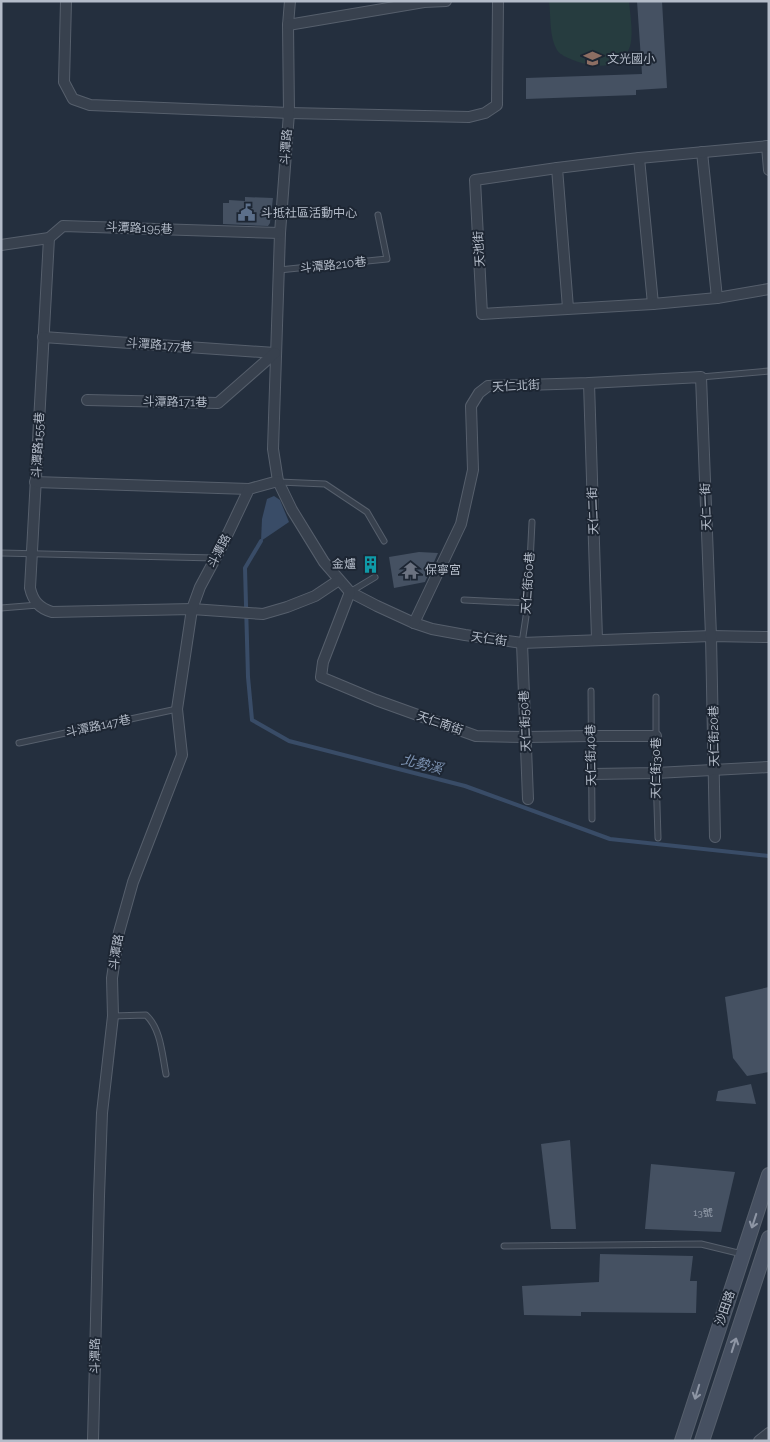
<svg xmlns="http://www.w3.org/2000/svg" width="770" height="1442" viewBox="0 0 770 1442" font-family="Raleway,'Noto Sans TC',sans-serif">
  <rect width="100%" height="100%" fill="#242f3e"/>
  <path fill="#263c3f" d="M549 1H629C630 14 635 40 628 51 617 71 591 67 573 60 568 58 560 55 557 50 549 37 551 16 549 1Z"/>
  <path fill="#394c67" d="M274 496 280 500 289 522 261 541 262 519 267 499Z"/>
  <g fill="none" stroke-linecap="round" stroke-linejoin="round">
    <path stroke="#394c67" stroke-width="4" d="M261 541 245 568 248 677 252 720 289 741 465 786 610 839 769 856"/>
  </g>
  <g fill="#455162">
    <path d="M637 1H662L667 88 636 90V95L526 99V78L642 74Z"/>
    <path d="M245 197 273 198 270 223 268 226 223 224V203H229V200L245 201Z"/>
    <path d="M419 552 438 553 425 582 394 588 389 557Z"/>
    <path d="M769 987V1072L747 1076 733 1058 725 997Z"/>
    <path d="M751 1084 756 1104 716 1101 718 1091Z"/>
    <path d="M570 1140 576 1229H551L541 1144Z"/>
    <path d="M651 1164 735 1172 721 1232 645 1229Z"/>
    <path d="M600 1254 693 1256 690 1281H697L696 1313 581 1312V1316L524 1315 522 1286 599 1282Z"/>
  </g>
  <g fill="none" stroke-linecap="round" stroke-linejoin="round">
    <defs>
      <g id="lane">
        <path d="M279 270 387 259 378 215"/>
        <path d="M701 377 769 371"/>
        <path d="M279 482 325 484 367 512 384 541"/>
        <path d="M1 553 215 558"/>
        <path d="M350 592 375 577"/>
        <path d="M464 600 528 603"/>
        <path d="M1 608 38 605"/>
        <path d="M522 643 528 603 532 522"/>
        <path d="M591 691 592 819"/>
        <path d="M656 697V773L658 838"/>
        <path d="M19 743 177 709"/>
        <path d="M113 1016 146 1015C161 1029 162 1054 166 1074"/>
        <path d="M504 1246 701 1244 742 1254"/>
      </g>
      <g id="street">
        <path d="M66 1 64 82 73 99 90 105 289 113 469 117 485 113 497 105 498 1"/>
        <path d="M290 1 288 25 289 113 280 233 273 449 278 481 292 510 324 562 350 592 377 606 414 623 432 629 465 635 522 643 711 636 769 637"/>
        <path d="M288 25 424 2 446 1"/>
        <path d="M767 146 769 170"/>
        <path d="M702 152 717 298"/>
        <path d="M639 158 653 304"/>
        <path d="M557 168 475 180 482 314 653 304 717 298 769 289"/>
        <path d="M49 238 30 588C33 601 39 608 52 612L192 609 263 614 287 607 315 596 339 580"/>
        <path d="M1 245 49 238 63 226 280 233"/>
        <path d="M568 308 557 168 639 158 769 146"/>
        <path d="M43 337 275 353"/>
        <path d="M589 383 597 639"/>
        <path d="M87 400 218 403 275 353"/>
        <path d="M35 482 249 489"/>
        <path d="M350 592 323 662 321 677 376 700 476 736 526 737 591 736H656"/>
        <path d="M414 623 461 524 473 470 471 406 479 393 488 386 589 383 701 377 711 636 715 837"/>
        <path d="M522 643 528 799"/>
        <path d="M592 774 656 773 769 767"/>
        <path d="M93 1441 99 1196 102 1113 113 1016 112 978 119 932 133 882 182 755 177 709 192 609 200 587 222 546 249 489 278 481"/>
        <path d="M759 1441 769 1433"/>
      </g>
      <g id="secondary">
        <path d="M682 1441 769 1175"/>
        <path d="M702 1441 769 1238"/>
      </g>
    </defs>
    <use href="#lane" stroke="#565f6c" stroke-width="7"/>
    <use href="#street" stroke="#565f6c" stroke-width="12"/>
    <use href="#secondary" stroke="#565f6c" stroke-width="16"/>
    <use href="#lane" stroke="#38414e" stroke-width="5"/>
    <use href="#street" stroke="#38414e" stroke-width="10"/>
    <use href="#secondary" stroke="#465061" stroke-width="14"/>
  </g>
  <defs><path id="oneway-shaft" d="M-6 0H5M1.5-3L5.5 0L1.5 3" fill="none" stroke-width="1.6" stroke-linecap="round" stroke-linejoin="round" transform="scale(1.25)"/></defs>
  <g stroke="#8e96a5">
    <use href="#oneway-shaft" transform="translate(754 1221) rotate(108)"/>
    <use href="#oneway-shaft" transform="translate(734 1345) rotate(-72)"/>
    <use href="#oneway-shaft" transform="translate(697 1392) rotate(107)"/>
  </g>
  <defs>
    <symbol id="school-bare" viewBox="-9 -9 18 18"><path d="M0-5L7-2L0 1L-7-2ZM-4 1L0 2.5L4 1V4Q0 6-4 4Z" fill="#8d6e63" stroke="#1d2633" stroke-width="2.5" paint-order="stroke"/></symbol>
    <symbol id="civic-bare" viewBox="-9 -9 18 18"><path d="M-.6-6.5H3V-4.5H.6V-3L4-1V1h2V6H-6V1h2V-1L-.6-3ZM-1.2 2.5V6h2.4V2.5Z" fill="#5c6f8a" stroke="#1d2633" stroke-width="2.5" paint-order="stroke"/></symbol>
    <symbol id="building-bare" viewBox="-9 -9 18 18"><path d="M-4-6H4V6H1V3H-1V6H-4ZM-2.5-4.3h1.7v1.8h-1.7ZM.8-4.3h1.7v1.8H.8ZM-2.5-1h1.7V.8h-1.7ZM.8-1h1.7V.8H.8Z" fill="#0f9aa8" stroke="#1d2633" stroke-width="2.5" paint-order="stroke"/></symbol>
    <symbol id="temple-bare" viewBox="-9 -9 18 18"><path d="M0-6L5-2H3V0L6.5 2.5H4V6H1.5V3h-3V6H-4V2.5H-6.5L-3 0V-2H-5Z" fill="#6b7280" stroke="#1d2633" stroke-width="2.5" paint-order="stroke"/></symbol>
  </defs>
  <g fill-rule="evenodd">
    <use href="#school-bare" x="580" y="46" width="25" height="25"/>
    <use href="#civic-bare" x="234" y="200" width="25" height="25"/>
    <use href="#building-bare" x="358" y="552" width="25" height="25"/>
    <use href="#temple-bare" x="398" y="558" width="25" height="25"/>
  </g>
  <g text-anchor="middle" dominant-baseline="central" stroke-width="4" stroke-linejoin="round" paint-order="stroke">
    <g font-size="10" fill="#98a1af">
      <text x="703" y="1212">13號</text>
    </g>
    <g font-size="12" fill="#b4bcc9" stroke="#1d2633" text-anchor="start">
      <text x="607" y="59">文光國小</text>
      <text x="261" y="213">斗抵社區活動中心</text>
      <text x="356" y="564" text-anchor="end">金爐</text>
      <text x="425" y="570">保寧宮</text>
    </g>
    <g font-size="12" fill="#b4bcc9" stroke="#1d2633">
      <text transform="translate(286 147) rotate(-86)">斗潭路</text>
      <text transform="translate(139 228) rotate(2)">斗潭路195巷</text>
      <text transform="translate(479 249) rotate(-93)">天池街</text>
      <text transform="translate(333 265) rotate(-6)">斗潭路210巷</text>
      <text transform="translate(159 345) rotate(4)">斗潭路177巷</text>
      <text transform="translate(516 386) rotate(-3)">天仁北街</text>
      <text transform="translate(175 402) rotate(1)">斗潭路171巷</text>
      <text transform="translate(38 445) rotate(-87)">斗潭路155巷</text>
      <text transform="translate(706 507) rotate(-92)">天仁一街</text>
      <text transform="translate(593 511) rotate(-92)">天仁二街</text>
      <text transform="translate(219 551) rotate(-63)">斗潭路</text>
      <text transform="translate(528 583) rotate(-86)">天仁街60巷</text>
      <text transform="translate(489 639) rotate(8)">天仁街</text>
      <text transform="translate(525 721) rotate(-92)">天仁街50巷</text>
      <text transform="translate(440 723) rotate(19)">天仁南街</text>
      <text transform="translate(98 726) rotate(-12)">斗潭路147巷</text>
      <text transform="translate(714 736) rotate(-91)">天仁街20巷</text>
      <text transform="translate(591 755) rotate(-91)">天仁街40巷</text>
      <text transform="translate(656 768) rotate(-90)">天仁街30巷</text>
      <text transform="translate(116 952) rotate(-81)">斗潭路</text>
      <text transform="translate(725 1308) rotate(-71)">沙田路</text>
      <text transform="translate(95 1356) rotate(-89)">斗潭路</text>
    </g>
    <g font-size="14" font-style="italic" fill="#7c92b1" stroke="#1d2633">
      <text transform="translate(422 764) rotate(14)">北勢溪</text>
    </g>
  </g>
  <rect width="770" height="1442" fill="none" stroke="#b4bcc9" stroke-width="5"/>
</svg>
